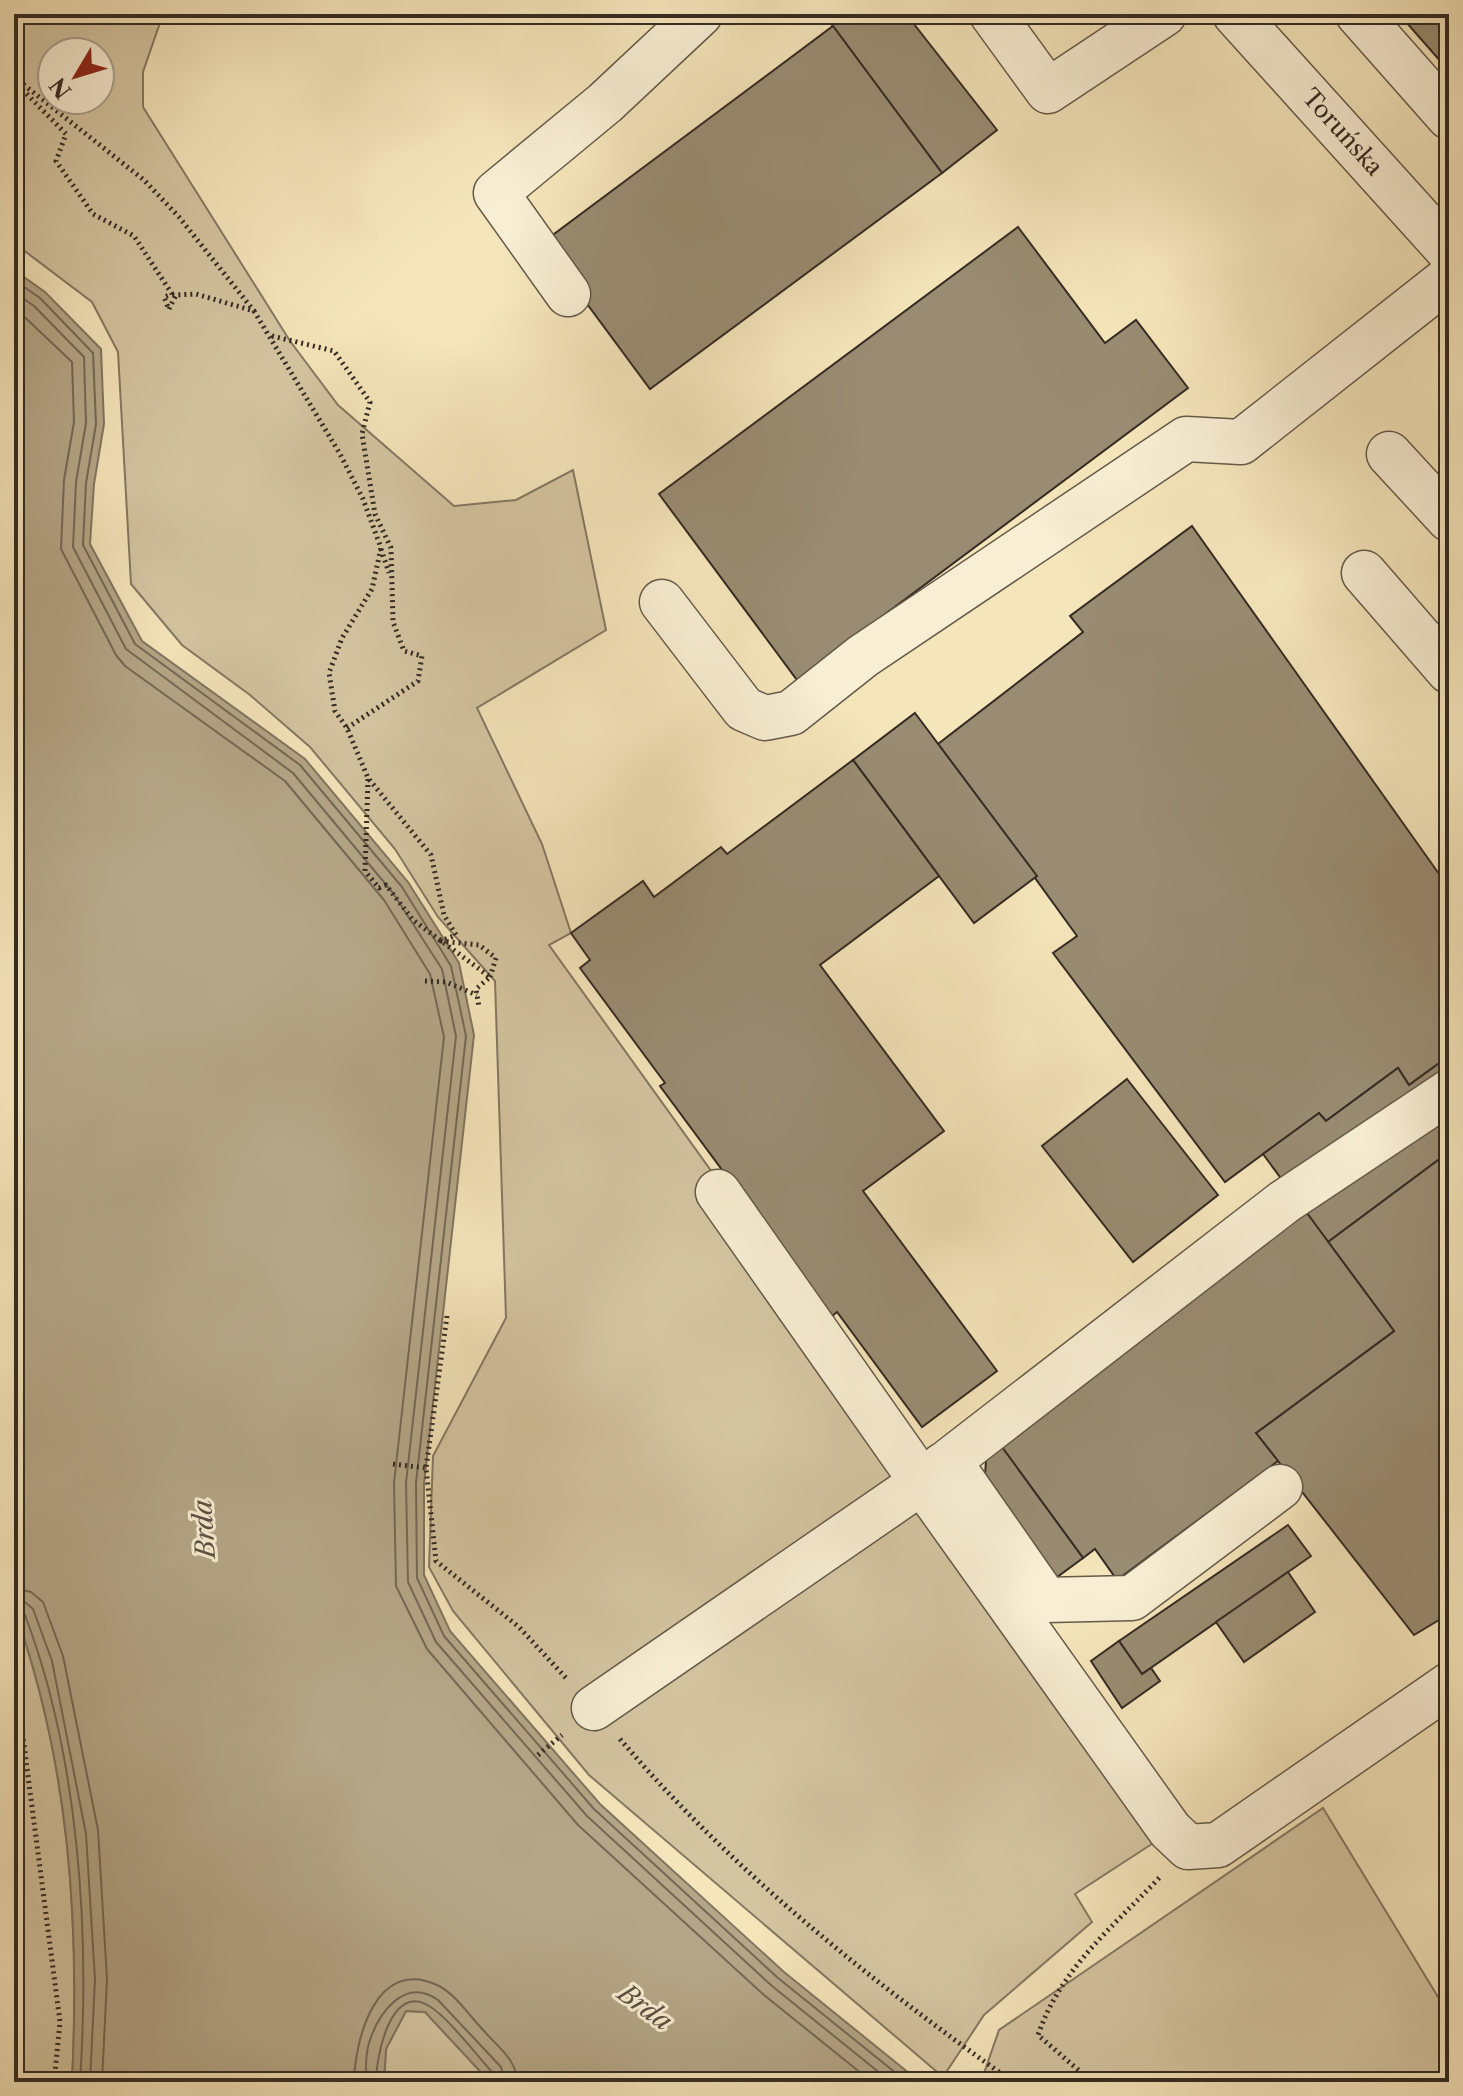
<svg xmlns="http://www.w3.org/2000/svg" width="1463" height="2096" viewBox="0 0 1463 2096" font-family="'Libre Caslon Text',serif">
  <rect width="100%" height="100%" fill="#f5e5bb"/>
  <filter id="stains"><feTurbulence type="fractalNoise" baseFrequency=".0025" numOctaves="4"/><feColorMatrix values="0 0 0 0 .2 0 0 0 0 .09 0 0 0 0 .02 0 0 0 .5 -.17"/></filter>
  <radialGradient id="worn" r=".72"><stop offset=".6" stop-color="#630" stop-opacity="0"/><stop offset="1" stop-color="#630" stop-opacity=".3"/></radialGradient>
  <g fill="#d4c5a1" stroke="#847862" stroke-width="2" fill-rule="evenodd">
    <path d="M14 14H163L143 72V107L290 341 338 405 454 506 516 500 573 470 606 630 477 708 542 844 571 933 549 945 997 1569 1161 1838 1075 1894 1092 1922 984 2015 943 2077 589 1775 453 1611 429 1567 433 1456 506 1318 495 981 438 917 395 849 310 747 250 695 182 645 131 584 118 352 92 302 14 243ZM52 52H100V100H52Z"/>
    <path d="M14 1609C69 1762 80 1920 72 2082H14Z"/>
    <path d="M1323 1808 1449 2015V2082H981L999 2030Z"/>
    <path d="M406 2011 425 2012 490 2082H384L386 2049Z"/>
  </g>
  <path fill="#b4a687" stroke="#81755f" stroke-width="2" d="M14 270 45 292 101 349 104 424 94 484 90 544 142 641 305 759 408 882 459 963 474 1035 424 1484V1575L450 1631 600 1804 784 1972 920 2082H490L425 2012 406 2011 386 2049 384 2082H72C80 1920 69 1762 14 1608Z"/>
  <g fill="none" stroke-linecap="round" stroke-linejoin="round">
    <g stroke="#746855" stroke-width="2">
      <path d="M14 280 40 298 93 353 96 424 86 483 83 545 135 644 300 765 402 887 451 966 466 1036 416 1483 417 1578 444 1636 594 1809 778 1978 907 2082"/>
      <path d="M14 292 34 306 84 357 86 423 76 482 73 547 126 649 293 773 393 893 442 969 456 1036 406 1483 408 1582 436 1642 587 1816 772 1986 891 2082"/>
      <path d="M14 307 72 362 74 422 64 480 61 549 116 655 125 666 285 781 384 900 430 974 444 1037 394 1483 396 1586 427 1649 578 1825 764 1995 872 2082"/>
      <path d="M14 1588 31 1592 43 1602 63 1656 98 1830 107 1979 102 2082"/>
      <path d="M14 1600 25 1602 33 1609 52 1661 86 1834 95 1979 90 2082"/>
      <path d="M14 1610 25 1615C79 1757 90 1932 80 2082"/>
      <path d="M354 2082C355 2039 376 1957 437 1985 455 1993 471 2018 485 2032 498 2047 517 2060 517 2082"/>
      <path d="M366 2082C366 2070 365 2055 369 2043 378 2014 404 1976 438 2000L501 2067 505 2082"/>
      <path d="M376 2082C376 2058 390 1982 429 2006 447 2016 478 2057 493 2073L495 2082"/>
    </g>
  </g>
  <g fill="#998c72" stroke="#352b23" stroke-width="2">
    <path d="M824 14H906L997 130 942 173Z"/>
    <path d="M1399 14H1449V71Z"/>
    <path d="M833 26 942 173 650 389 542 243Z"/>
    <path d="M1018 227 1105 343 1136 320 1188 388 797 680 659 494Z"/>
    <path d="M1192 526 1449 888V1056L1409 1085 1398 1068 1326 1121 1319 1113 1225 1182 1053 953 1077 936 938 744 1083 632 1070 616Z"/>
    <path d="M915 713 1037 876 974 923 853 760Z"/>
    <path d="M853 760 939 876 820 965 944 1131 863 1191 997 1371 922 1427 837 1312 831 1317 660 1086 665 1083 580 968 590 960 571 933 643 881 654 897 721 847 727 854Z"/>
    <path d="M1449 1056V1152L1328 1242 1263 1154 1319 1113 1326 1121 1398 1068 1409 1085Z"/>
    <path d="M1127 1079 1218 1195 1133 1262 1042 1146Z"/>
    <path d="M1449 1152V1614L1414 1635 1256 1433 1394 1331 1328 1242Z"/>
    <path d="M1304 1209 1394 1331 1256 1433 1278 1461 1117 1580 1095 1549 1083 1558 995 1438Z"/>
    <path d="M1002 1447 1083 1558 1053 1580 984 1492 986 1460Z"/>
    <path d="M1288 1525 1311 1556 1142 1674 1119 1641Z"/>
    <path d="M1288 1572 1315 1612 1244 1662 1216 1622Z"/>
    <path d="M1119 1641 1142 1674 1151 1668 1160 1681 1122 1708 1091 1661Z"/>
  </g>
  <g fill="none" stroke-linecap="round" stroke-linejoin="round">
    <defs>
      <g id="minor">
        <path d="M992 14 1048 91 1164 14"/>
        <path d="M1235 14 1449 251"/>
        <path d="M1358 14 1449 117"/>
        <path d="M568 294 496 193 605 103 700 14"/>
        <path d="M1389 454 1449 519"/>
        <path d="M1364 573 1449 671"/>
        <path d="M662 602 744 709 765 718 791 713 863 656 1186 439 1241 442 1449 278"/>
        <path d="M718 1192 922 1482 943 1465"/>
        <path d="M1280 1487 1132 1598 1046 1600 949 1461 1284 1202 1449 1092"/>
        <path d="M594 1708 922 1482 1170 1830 1188 1847 1218 1845 1449 1685"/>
      </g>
    </defs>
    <use href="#minor" stroke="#655a49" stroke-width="47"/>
    <g stroke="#352b23" stroke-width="5" stroke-dasharray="2 4" stroke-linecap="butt">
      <path d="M14 77 144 180 179 217 254 311"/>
      <path d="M14 81 66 134 56 161 93 214 134 236 172 294 164 297 168 307"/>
      <path d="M169 309 176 295 196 294 254 311 340 454 363 499 381 548 372 589 342 638 329 673 335 711 347 728 368 778 431 855 444 915 456 935 441 941 479 945 496 958 490 977"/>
      <path d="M272 336 334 351 370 402 362 434 375 514 391 548 393 622 404 651 422 656 418 681 347 728"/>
      <path d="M381 549 389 573"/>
      <path d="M368 779 365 871 379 888 386 885 413 920 490 977 476 989 479 1007"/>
      <path d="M425 981 446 982 477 995"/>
      <path d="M447 1316 426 1468 436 1561 519 1627 566 1678"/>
      <path d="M393 1464 426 1468"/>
      <path d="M14 1668 60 2022 54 2082"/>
      <path d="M620 1739C734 1873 871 1981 1013 2082"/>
      <path d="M538 1755 562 1735"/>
      <path d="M1092 2082 1038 2035C1061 1968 1112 1928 1160 1877"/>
    </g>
    <use href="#minor" stroke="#f8eed3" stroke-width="44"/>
  </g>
  <g text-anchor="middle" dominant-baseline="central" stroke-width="6" stroke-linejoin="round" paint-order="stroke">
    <g font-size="24" fill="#352b23" stroke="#f8eed3">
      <text transform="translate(1343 132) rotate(48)">Toruńska</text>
    </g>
    <g font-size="26" font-style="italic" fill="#5b5041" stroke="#f8eed3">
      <text transform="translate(204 1529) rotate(-94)">Brda</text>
      <text transform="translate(645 2007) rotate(36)">Brda</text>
    </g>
  </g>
  <rect width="1463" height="2096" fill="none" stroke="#f5e5bb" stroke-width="48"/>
  <rect x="16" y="16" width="1431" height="2064" fill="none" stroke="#352b23" stroke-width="4"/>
  <rect x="24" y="24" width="1415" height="2048" fill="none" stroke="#352b23" stroke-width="2"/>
  <g transform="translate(76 76) rotate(232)"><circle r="38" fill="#f8eed3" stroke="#aaa08d" stroke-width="2"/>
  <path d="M0-6L14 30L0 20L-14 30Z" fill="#8f2418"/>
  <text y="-12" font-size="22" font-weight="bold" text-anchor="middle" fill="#352b23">N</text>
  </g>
  <rect width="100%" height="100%" filter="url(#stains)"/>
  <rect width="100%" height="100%" fill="url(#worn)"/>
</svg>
